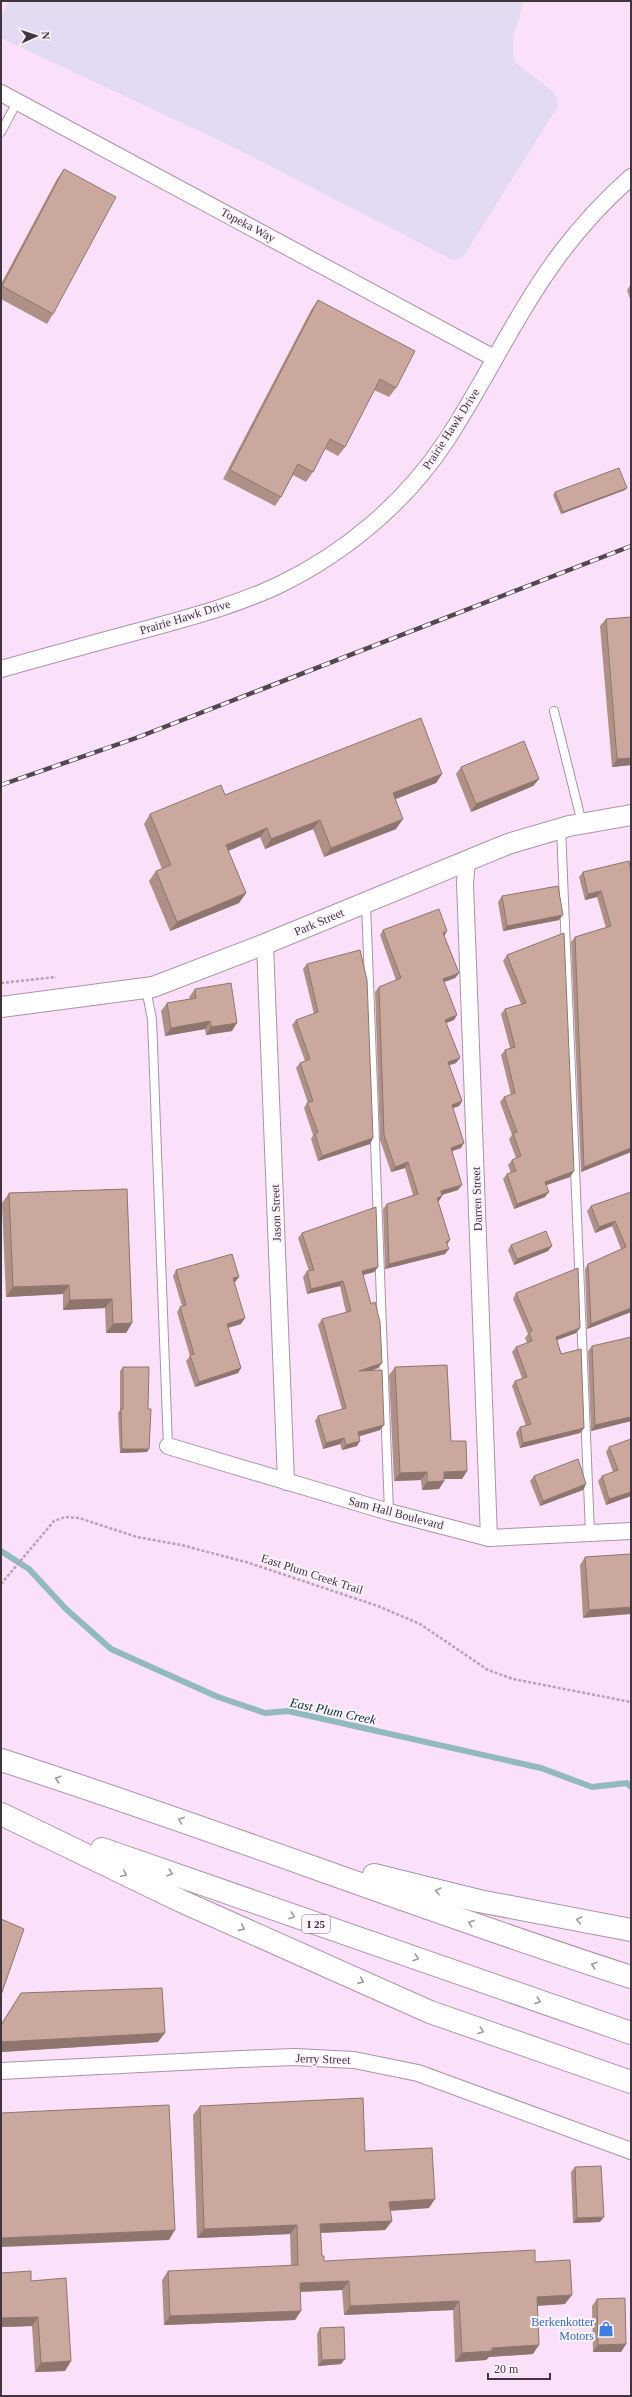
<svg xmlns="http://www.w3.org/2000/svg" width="632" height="2397" viewBox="0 0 632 2397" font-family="'Times New Roman',serif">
  <rect width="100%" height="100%" fill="#fae0f9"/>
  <path fill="#e3dbf1" d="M9 1H524L513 38V56L516 63 555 93 558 106 463 257 453 260 231 146 1 38V17Z"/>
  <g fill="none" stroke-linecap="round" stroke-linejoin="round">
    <path stroke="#92babe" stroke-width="6" d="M1 1551 29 1569 66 1609 111 1649 218 1697 265 1713 288 1711 541 1768 592 1787 627 1783 631 1787"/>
    <defs>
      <g id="service">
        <path d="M1 132 17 102"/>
        <path d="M554 711 582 823"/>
        <path d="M561 828 590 1533"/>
        <path d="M366 903 389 1512"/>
        <path d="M146 989 152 1019 168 1446"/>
      </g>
      <g id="minor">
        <path d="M1 93 494 358"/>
        <path d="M1 669C51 655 101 641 151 628 194 616 239 604 279 585 345 553 405 503 446 441 486 380 516 313 560 254 581 226 605 200 631 177"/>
        <path d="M467 860 465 883 489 1538"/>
        <path d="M265 944 286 1482"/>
        <path d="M168 1446 389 1512 489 1538 631 1531"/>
        <path d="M1 2071 241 2059 295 2057 354 2060 418 2073 631 2151"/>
      </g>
      <path id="tertiary" d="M1 1007 153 987 265 944 508 844 569 826 631 815"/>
      <g id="motorway">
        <path d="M1 1760C213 1828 420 1909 631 1977"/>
        <path d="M1 1814 181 1901 430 2012 631 2082"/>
        <path d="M102 1849 631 2033"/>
        <path d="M374 1875 479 1901 631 1930"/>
      </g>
    </defs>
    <use href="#service" stroke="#ab93aa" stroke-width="10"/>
    <use href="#minor" stroke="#ab93aa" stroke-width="18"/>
    <use href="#tertiary" stroke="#ab93aa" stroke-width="22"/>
    <use href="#motorway" stroke="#ab93aa" stroke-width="24"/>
    <g stroke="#b6a2b5" stroke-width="2.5" stroke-dasharray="3 2" stroke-linecap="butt">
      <path d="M1 983 56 977"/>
      <path d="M1 1584 54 1521 65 1517 79 1518 137 1537 181 1545 246 1562 378 1606 420 1624 488 1670 513 1679 631 1702"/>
    </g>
    <use href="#service" stroke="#fff" stroke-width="8"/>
    <use href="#minor" stroke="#fff" stroke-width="16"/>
    <use href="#tertiary" stroke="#fff" stroke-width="20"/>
    <use href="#motorway" stroke="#fff" stroke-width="22"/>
    <defs>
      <path id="rail" d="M1 785 136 738 631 546"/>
    </defs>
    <use href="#rail" stroke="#534752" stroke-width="4.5"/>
    <use href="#rail" stroke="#fdf3fd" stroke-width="3" stroke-dasharray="9" stroke-linecap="butt"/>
  </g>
  <g fill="#af9087">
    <path d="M64 169 53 314 47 324 1 299V284L57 179Z"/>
    <path d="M631 284V302L627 290Z"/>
    <path d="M318 300 396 388 389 397 374 390 345 447 338 456 325 449 313 472 306 482 293 475 281 497 275 506 223 479 311 310Z"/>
    <path d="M625 490 561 514 553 495 555 492Z"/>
    <path d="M631 617V765L612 767 600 626 606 619Z"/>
    <path d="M461 767 539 779 533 786 471 812 456 774Z"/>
    <path d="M442 774 436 783 395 799 396 829 324 857 313 829 265 849 260 837 228 851 246 893 239 903 170 931 149 881 156 871 162 869 144 824 150 814 225 795Z"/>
    <path d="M629 861 631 1152 581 1172 571 942 575 937 606 928 597 897 585 900 579 877 583 872Z"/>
    <path d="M502 896 559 920 503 931 498 902Z"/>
    <path d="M383 930 444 936 459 973 455 978 444 982 454 1020 446 1023 456 1063 449 1065 462 1101 459 1106 453 1108 461 1148 452 1151 458 1190 442 1195V1196L438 1202 447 1245 445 1254 385 1269 383 1209 387 1204 413 1195 405 1168 391 1172 380 1140 375 992 379 987 396 980 380 935Z"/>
    <path d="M564 933 570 1177 546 1185 545 1197 514 1209 503 1179 507 1174 511 1173 508 1165 512 1160 516 1158 509 1139 512 1135 500 1102 504 1097 511 1095 501 1055 505 1050 510 1048 501 1014 505 1009 521 1004 503 961 507 955Z"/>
    <path d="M307 964 373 1138 370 1144 318 1161 311 1139 313 1135 304 1108 307 1103H308L296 1068 300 1063 305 1061 292 1025 296 1020 314 1014 303 969Z"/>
    <path d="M195 989 232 1031 206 1035 205 1029 165 1036 161 1011 167 1003 190 999 189 997Z"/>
    <path d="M127 1189 132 1323 126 1333H106L105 1308 63 1310V1294L6 1297 2 1203 9 1193Z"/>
    <path d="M631 1192V1312L587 1329 585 1269 588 1264 621 1249 612 1226 595 1233 587 1211 591 1206Z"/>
    <path d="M302 1233 378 1267 374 1272 363 1275 378 1368 371 1371 380 1430 359 1436 357 1446 342 1450 340 1444 323 1449 315 1421 318 1416 342 1409 318 1325 322 1319 346 1313 340 1286 307 1294 303 1277 307 1271H309L298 1238Z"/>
    <path d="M511 1245 548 1251 514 1265 508 1250Z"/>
    <path d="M176 1270 239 1277 235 1282H234L241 1324 228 1328 241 1368 238 1373 195 1387 186 1361 190 1356 177 1312 180 1307 182 1306 173 1276Z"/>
    <path d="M516 1293 576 1333 557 1340 584 1428 580 1433 520 1448 516 1433 520 1427 526 1426 512 1386 515 1381 522 1378 512 1352 516 1347 527 1343 525 1338 528 1334 513 1299Z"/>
    <path d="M592 1346 631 1421 591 1431 588 1351Z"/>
    <path d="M123 1367 148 1409 147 1452 120 1453 118 1413 120 1410V1371Z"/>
    <path d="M395 1367 451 1441 467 1471 462 1479H444V1481L439 1489 422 1490 421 1480 394 1481 389 1375Z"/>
    <path d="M631 1439V1496L606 1505 598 1481 602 1476 613 1472 606 1452 609 1447Z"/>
    <path d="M534 1476 586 1484 583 1490 540 1506 530 1481Z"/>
    <path d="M631 1554 583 1618 580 1565 585 1557Z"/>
    <path d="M21 1993 158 2042 1 2052V2024Z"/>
    <path d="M200 2106 365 2151 429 2208 390 2211 392 2221 385 2230 321 2233 322 2256 324 2261 535 2262 565 2304 537 2306 533 2354 489 2357 486 2360 455 2362 453 2310 344 2315 342 2290 300 2292 295 2320 164 2325 162 2280 168 2271 291 2266 290 2234 197 2238 193 2115Z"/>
    <path d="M575 2167 600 2222 573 2223 571 2172Z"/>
    <path d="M1 2273 31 2281 71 2361 65 2371 35 2372 32 2326 1 2327Z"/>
    <path d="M597 2299 626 2344 621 2352H593L592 2306Z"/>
    <path d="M320 2328 341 2364 318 2366 317 2334Z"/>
  </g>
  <g fill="#8e766e">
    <path d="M627 488 625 490 561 514 563 512Z"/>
    <path d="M631 758V765L612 767 617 759Z"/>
    <path d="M442 774 436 783 386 803 393 793Z"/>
    <path d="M539 779 533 786 471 812 476 804Z"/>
    <path d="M403 819 396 829 324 857 331 848Z"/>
    <path d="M320 820 313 829 265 849 271 839Z"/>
    <path d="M267 828 260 837 219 855 226 845Z"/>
    <path d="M601 891 597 897 585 900 588 894Z"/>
    <path d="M246 893 239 903 170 931 177 922Z"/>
    <path d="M563 915 559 920 503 931 507 926Z"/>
    <path d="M447 931 444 937 443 933Z"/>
    <path d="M459 973 455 978 439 984 443 979Z"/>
    <path d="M457 1015 454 1020 441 1025 445 1020Z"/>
    <path d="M210 1021 205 1029 165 1036 171 1028Z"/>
    <path d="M237 1023 232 1031 206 1035 211 1027Z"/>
    <path d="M460 1058 456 1063 444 1067 448 1062Z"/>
    <path d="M462 1101 459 1106 448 1110 452 1105Z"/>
    <path d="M373 1138 370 1144 318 1161 322 1156Z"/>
    <path d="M464 1143 461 1148 447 1153 451 1148Z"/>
    <path d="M631 1148V1152L581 1172 584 1167Z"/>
    <path d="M408 1162 405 1168 391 1172 395 1167Z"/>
    <path d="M574 1171 570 1177 541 1187 545 1182Z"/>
    <path d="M462 1185 458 1190 437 1196 441 1191Z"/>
    <path d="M549 1192 545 1197 514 1209 517 1204Z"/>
    <path d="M442 1196 439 1201 433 1203 437 1198Z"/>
    <path d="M615 1221 612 1226 595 1233 599 1227Z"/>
    <path d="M450 1240 446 1246V1242Z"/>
    <path d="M552 1246 548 1251 514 1265 517 1259Z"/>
    <path d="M449 1249 445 1254 385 1269 389 1264Z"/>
    <path d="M378 1267 374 1272 359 1276 362 1271Z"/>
    <path d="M239 1277 235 1282 229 1284 233 1278Z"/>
    <path d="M343 1281 340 1286 307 1294 311 1289Z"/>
    <path d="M69 1285 63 1294 6 1297 13 1287Z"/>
    <path d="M112 1299 105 1308 63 1310 70 1300Z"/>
    <path d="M631 1308V1312L587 1329 591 1324Z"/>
    <path d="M245 1318 241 1324 223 1329 227 1324Z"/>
    <path d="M132 1323 126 1333H106L113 1324Z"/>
    <path d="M580 1328 576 1333 552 1342 556 1337Z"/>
    <path d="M382 1363 378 1368 355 1376 359 1371Z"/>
    <path d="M241 1368 238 1373 195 1387 199 1382Z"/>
    <path d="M631 1417V1421L591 1431 595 1425Z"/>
    <path d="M384 1425 380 1430 354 1438 358 1432Z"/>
    <path d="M584 1428 580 1433 520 1448 523 1443Z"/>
    <path d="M344 1438 340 1444 323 1449 326 1443Z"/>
    <path d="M360 1441 357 1446 342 1450 346 1445Z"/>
    <path d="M122 1449H149L147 1452 120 1453Z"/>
    <path d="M467 1471 462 1479H438L444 1472Z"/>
    <path d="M427 1472 421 1480 394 1481 400 1473Z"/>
    <path d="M444 1481 439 1489 422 1490 427 1482Z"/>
    <path d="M586 1484 583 1490 540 1506 543 1501Z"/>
    <path d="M631 1492V1496L606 1505 609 1499Z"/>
    <path d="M631 1607V1614L583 1618 589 1610Z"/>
    <path d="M165 2033 158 2042 1 2052V2042Z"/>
    <path d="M435 2199 429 2208 383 2211 389 2202Z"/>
    <path d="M604 2217 600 2222 573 2223 577 2218Z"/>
    <path d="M392 2221 385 2230 314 2233 320 2224Z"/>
    <path d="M297 2225 290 2234 197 2238 204 2229Z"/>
    <path d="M175 2230 169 2240 1 2247V2238Z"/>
    <path d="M349 2281 342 2290 293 2292 300 2283Z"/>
    <path d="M572 2295 565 2304 530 2306 537 2297Z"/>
    <path d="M459 2301 453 2310 344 2315 350 2306Z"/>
    <path d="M301 2311 295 2320 164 2325 170 2316Z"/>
    <path d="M38 2317 32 2326 1 2327V2318Z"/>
    <path d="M626 2344 621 2352H593L598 2345Z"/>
    <path d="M539 2345 533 2354 489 2357 486 2360 455 2362 462 2353 492 2348Z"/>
    <path d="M345 2359 341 2364 318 2366 322 2360Z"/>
    <path d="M71 2361 65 2371 35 2372 41 2363Z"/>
  </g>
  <g fill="#cba89d" stroke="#8e766e">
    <path d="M64 169 116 197 53 314 2 286Z"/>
    <path d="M318 300 415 351 396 388 380 379 345 447 330 439 313 472 298 464 281 497 230 470Z"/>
    <path d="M619 468 627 488 563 512 555 492Z"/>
    <path d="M631 617V758L617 759 606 619Z"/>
    <path d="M421 718 442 774 393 793 403 819 331 848 320 820 271 839 267 828 226 845 246 893 177 922 156 871 171 865 150 814 221 785 225 795Z"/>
    <path d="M524 741 539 779 476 804 461 767Z"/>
    <path d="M629 861 631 872V1148L584 1167 575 937 611 926 601 891 588 894 583 872Z"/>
    <path d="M558 886 563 915 507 926 502 896Z"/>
    <path d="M439 909 447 931 443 933 459 973 443 979 457 1015 445 1020 460 1058 448 1062 462 1101 452 1105 464 1143 451 1148 462 1185 441 1191 442 1196 437 1198 450 1240 446 1242 449 1249 389 1264 387 1204 418 1194 408 1162 395 1167 384 1135 379 987 401 978 383 930Z"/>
    <path d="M564 933 574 1171 545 1182 549 1192 517 1204 507 1174 516 1171 512 1160 521 1156 513 1133 517 1132 504 1097 515 1093 505 1050 515 1047 505 1009 526 1003 507 955Z"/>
    <path d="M360 950 367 980 373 1138 322 1156 315 1134 318 1132 307 1103 313 1101 300 1063 310 1059 296 1020 318 1012 307 964Z"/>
    <path d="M231 983 237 1023 211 1027 210 1021 171 1028 167 1003 196 998 195 989Z"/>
    <path d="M127 1189 132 1323 113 1324 112 1299 70 1300 69 1285 13 1287 9 1193Z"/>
    <path d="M631 1192V1308L591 1324 588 1264 626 1247 615 1221 599 1227 591 1206Z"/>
    <path d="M376 1207 378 1267 362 1271 371 1304 375 1302 380 1322 382 1363 359 1371 382 1370 384 1425 358 1432 360 1441 346 1445 344 1438 326 1443 318 1416 346 1408 322 1319 351 1311 343 1281 311 1289 307 1271 314 1270 302 1233Z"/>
    <path d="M546 1231 552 1246 517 1259 511 1245Z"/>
    <path d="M232 1254 239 1277 233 1278 245 1318 227 1324 241 1368 199 1382 190 1355 194 1354 180 1307 186 1305 176 1270Z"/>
    <path d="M578 1268 580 1328 556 1337 561 1354 581 1349 584 1428 523 1443 520 1427 531 1424 515 1381 527 1377 516 1347 532 1341 529 1333 532 1331 516 1293Z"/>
    <path d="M631 1337V1417L595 1425 592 1346Z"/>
    <path d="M447 1365 451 1441H466L467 1471 444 1472V1481L427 1482V1472L400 1473 395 1367Z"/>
    <path d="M123 1367H149L148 1409H151L149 1449H122L121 1409H123Z"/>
    <path d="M631 1439V1492L609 1499 602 1476 618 1470 609 1447Z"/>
    <path d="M578 1459 586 1484 543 1501 534 1476Z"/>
    <path d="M631 1554V1607L589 1610 585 1557Z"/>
    <path d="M1 1919 24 1929 1 1995Z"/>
    <path d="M162 1988 165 2033 1 2042V2025L21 1993Z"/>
    <path d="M363 2098 365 2151 432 2148 435 2199 389 2202 392 2221 320 2224 322 2256H324V2261L535 2250V2262L570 2260 572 2295 537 2297 539 2345 492 2348V2351L462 2353 459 2301 350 2306 349 2281 300 2283 301 2311 170 2316 168 2271 298 2265 297 2225 204 2229 200 2106Z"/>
    <path d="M169 2105 175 2230 1 2238V2113Z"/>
    <path d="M601 2166 604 2217 577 2218 575 2167Z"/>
    <path d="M31 2271V2281L66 2278 71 2361 41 2363 38 2317 1 2318V2273Z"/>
    <path d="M625 2298 626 2344 598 2345 597 2299Z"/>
    <path d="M344 2327 345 2359 322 2360 320 2328Z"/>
  </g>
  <defs><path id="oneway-chevron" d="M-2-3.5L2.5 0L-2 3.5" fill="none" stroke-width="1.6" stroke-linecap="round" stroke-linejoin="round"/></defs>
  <g stroke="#9f9a9e">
    <use href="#oneway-chevron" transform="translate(58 1779) rotate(-162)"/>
    <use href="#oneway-chevron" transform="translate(181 1820) rotate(-160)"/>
    <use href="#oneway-chevron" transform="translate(170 1873) rotate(19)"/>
    <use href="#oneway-chevron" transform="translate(124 1874) rotate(26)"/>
    <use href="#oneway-chevron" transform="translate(438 1891) rotate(-166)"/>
    <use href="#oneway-chevron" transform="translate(292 1916) rotate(19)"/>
    <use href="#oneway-chevron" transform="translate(579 1920) rotate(-169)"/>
    <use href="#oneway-chevron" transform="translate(471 1923) rotate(-160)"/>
    <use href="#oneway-chevron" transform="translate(242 1928) rotate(24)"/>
    <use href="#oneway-chevron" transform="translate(416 1958) rotate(19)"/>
    <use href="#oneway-chevron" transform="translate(594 1965) rotate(-162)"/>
    <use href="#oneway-chevron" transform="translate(361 1981) rotate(24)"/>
    <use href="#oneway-chevron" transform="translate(538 2001) rotate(20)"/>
    <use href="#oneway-chevron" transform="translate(481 2031) rotate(20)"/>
  </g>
  <defs>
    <symbol id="shop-bare" viewBox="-9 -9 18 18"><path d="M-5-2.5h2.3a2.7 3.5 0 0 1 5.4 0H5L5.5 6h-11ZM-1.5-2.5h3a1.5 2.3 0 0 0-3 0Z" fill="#3f7fe0" stroke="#fdf3fd" stroke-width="2.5" paint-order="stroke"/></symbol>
  </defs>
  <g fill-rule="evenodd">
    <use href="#shop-bare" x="595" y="2318" width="22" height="22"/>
  </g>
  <g text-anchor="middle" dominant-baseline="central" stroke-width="4" stroke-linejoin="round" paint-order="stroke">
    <rect fill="#fdf3fd" stroke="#786e77" stroke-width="1" x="302" y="1915" width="28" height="18" rx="3"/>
    <g font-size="11" font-weight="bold" fill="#3f353e">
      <text x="316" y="1924">I 25</text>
    </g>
    <g font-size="12" fill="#3f353e" stroke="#fdf3fd">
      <text transform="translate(248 225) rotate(28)">Topeka Way</text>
      <text transform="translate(451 429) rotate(-57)">Prairie Hawk Drive</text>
      <text transform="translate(185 617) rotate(-17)">Prairie Hawk Drive</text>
      <text transform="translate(319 922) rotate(-23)">Park Street</text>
      <text transform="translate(477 1199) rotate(-92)">Darren Street</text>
      <text transform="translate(276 1213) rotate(-92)">Jason Street</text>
      <text transform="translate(396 1513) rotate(15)">Sam Hall Boulevard</text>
      <text transform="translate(312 1574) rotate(18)">East Plum Creek Trail</text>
      <text transform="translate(323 2059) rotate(2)">Jerry Street</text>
    </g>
    <g font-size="12" fill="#366cbe" stroke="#fdf3fd" text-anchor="end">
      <text x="594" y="2322">Berkenkotter<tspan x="594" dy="14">Motors</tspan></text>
    </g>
    <g font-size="13" font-style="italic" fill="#073035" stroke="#fdf3fd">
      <text transform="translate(333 1711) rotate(12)">East Plum Creek</text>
    </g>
  </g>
  <rect width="632" height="2397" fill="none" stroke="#3f353e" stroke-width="4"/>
  <g transform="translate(36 36) rotate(87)" stroke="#fdf3fd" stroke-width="3" paint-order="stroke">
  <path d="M0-3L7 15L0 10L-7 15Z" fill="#3f353e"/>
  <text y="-6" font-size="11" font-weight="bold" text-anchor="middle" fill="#3f353e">N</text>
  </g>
  <path d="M488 2373v6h62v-6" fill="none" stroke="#3f353e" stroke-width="2"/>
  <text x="494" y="2373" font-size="12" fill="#3f353e" stroke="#fdf3fd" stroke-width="3" paint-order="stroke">20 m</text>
</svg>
